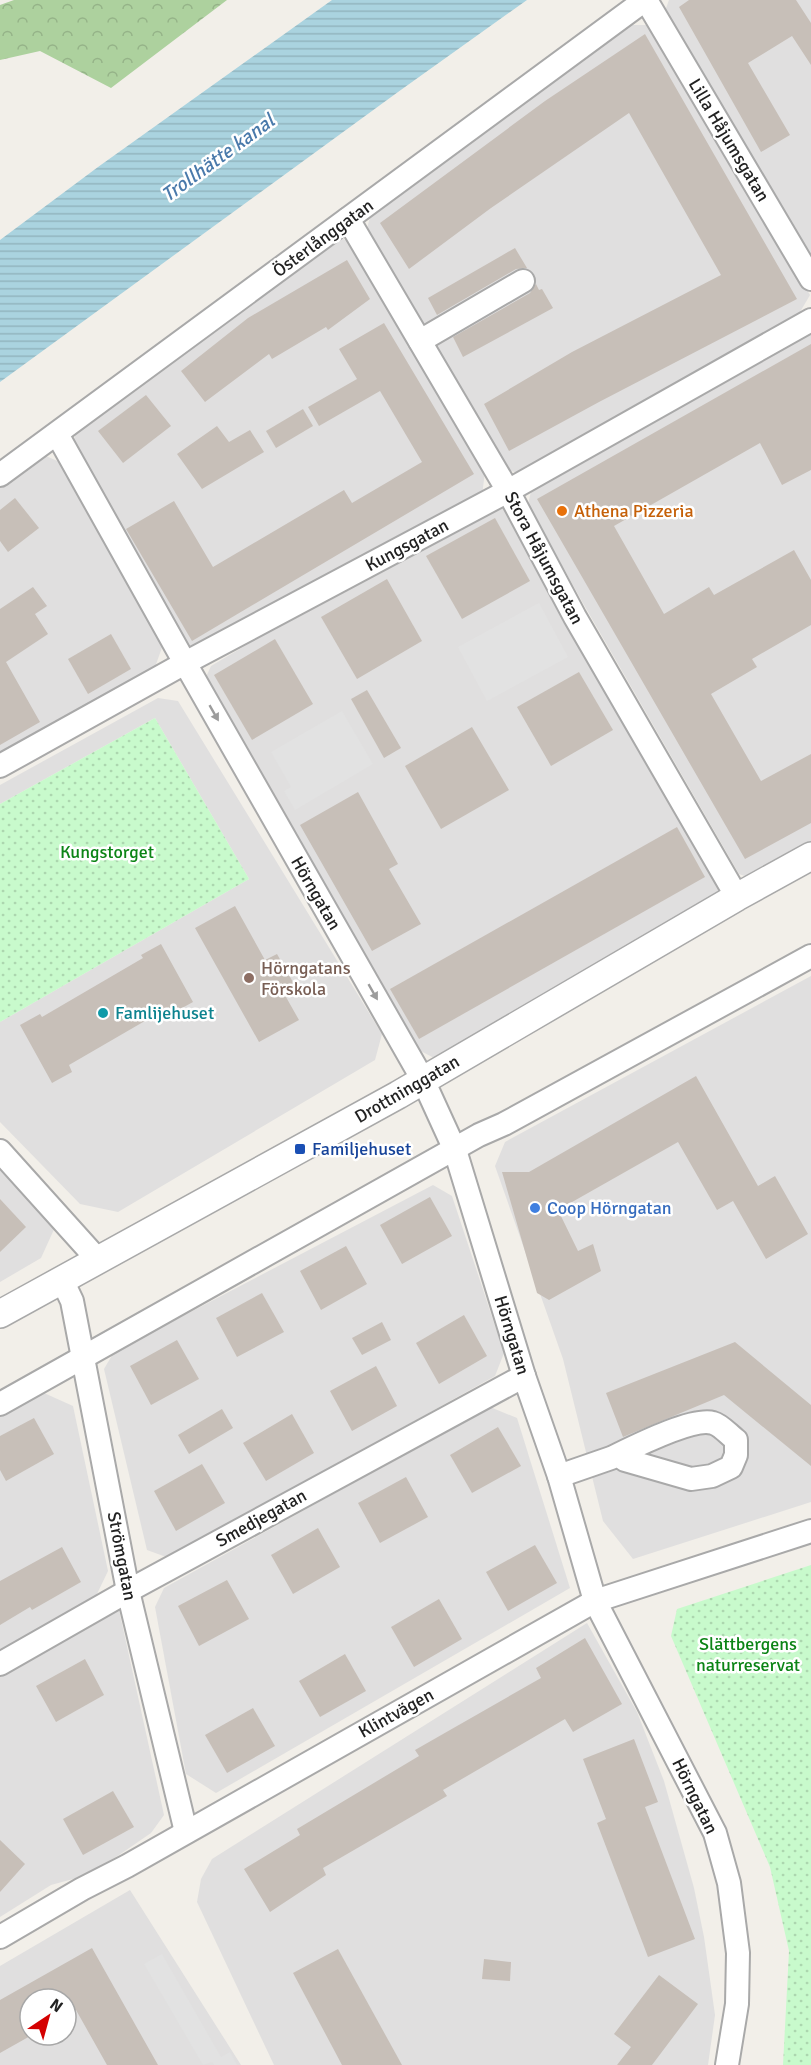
<svg xmlns="http://www.w3.org/2000/svg" width="811" height="2065" viewBox="0 0 811 2065" font-family="Signika,sans-serif">
  <defs>
    <pattern id="forest-crowns" width="20" height="18" patternUnits="userSpaceOnUse" patternTransform="scale(1.5)"><rect width="20" height="18" fill="#add19e"/><path d="M2 6a3 3 0 1 1 6 0M12 15a3 3 0 1 1 6 0" fill="none" stroke="#95b388"/></pattern>
    <pattern id="park-dots" width="8" height="8" patternUnits="userSpaceOnUse" patternTransform="scale(1.5)"><rect width="8" height="8" fill="#c8facc"/><path d="M2 2h.1M6 6h.1" fill="none" stroke="#acd6af" stroke-width="1.8" stroke-linecap="round"/></pattern>
    <pattern id="water-rules" width="6" height="5" patternUnits="userSpaceOnUse" patternTransform="scale(1.5)"><rect width="6" height="5" fill="#aad3df"/><path d="M0 2.5h6" fill="none" stroke="#92b5bf"/></pattern>
  </defs>
  <rect width="100%" height="100%" fill="#f2efe9"/>
  <g fill="#e0dfdf" fill-rule="evenodd">
    <path d="M669 0H811V269L665 11Z"/>
    <path d="M628 25H647L810 295 800 312 521 474 502 468 366 232 372 210Z"/>
    <path d="M337 236 347 241 485 471 482 496 198 648 185 646 73 449 75 433Z"/>
    <path d="M811 327V846L753 879 739 874 584 605 528 505 531 491Z"/>
    <path d="M39 453 62 463 164 642 155 667 0 760V481Z"/>
    <path d="M498 505 512 514 726 876 720 894 434 1058 417 1049 205 679 211 666 378 567Z"/>
    <path d="M158 698 178 701 382 1034 375 1060 118 1212 80 1204 0 1122V1022L249 879 155 718 0 804V785Z"/>
    <path d="M811 976V1502L633 1559 603 1521 563 1359 495 1166 505 1142Z"/>
    <path d="M0 1165 56 1225 41 1258 0 1282Z"/>
    <path d="M433 1185 452 1196 504 1353 495 1376 169 1558 147 1550 104 1369 114 1352Z"/>
    <path d="M44 1393 73 1406 108 1571 96 1596 0 1650V1417Z"/>
    <path d="M490 1407 517 1418 570 1588 216 1793 186 1774 155 1607 164 1588Z"/>
    <path d="M119 1610 164 1815 151 1833 119 1855 84 1876 51 1885 0 1917V1677Z"/>
    <path d="M587 1623 637 1712 664 1781 694 1888 704 1937 715 2015 708 2065H274L197 1902 201 1879 212 1859Z"/>
    <path d="M130 1890 241 2065H0V1966ZM30 1999H66V2035H30Z"/>
  </g>
  <path fill="url(#forest-crowns)" d="M14 0H227L111 88 40 51 0 60V5Z"/>
  <g fill="url(#park-dots)">
    <path d="M155 718 249 879 0 1022V804Z"/>
    <path d="M811 1565V2065H783L789 1951 770 1867 671 1636 677 1609Z"/>
  </g>
  <g fill="#e2e2e2">
    <path d="M539 603 568 657 487 701 458 647Z"/>
    <path d="M342 711 373 764 295 810 284 791 291 787 271 752Z"/>
    <path d="M162 1954 221 2057 230 2052 237 2065H214L212 2062 203 2065 144 1964Z"/>
  </g>
  <path fill="url(#water-rules)" d="M332 0H527L398 92 0 382V240L98 167Z"/>
  <g fill="#c7bfb8">
    <path d="M689 0H796L811 23V65L792 36 748 63 790 135 761 152 679 7Z"/>
    <path d="M645 34 797 299 599 402 509 451 484 404 572 352 721 275 629 113 491 208 409 269 380 223 545 101Z"/>
    <path d="M515 248 527 268 516 269 437 315 428 298Z"/>
    <path d="M347 260 370 299 328 330 326 327 272 359 269 354 205 402 181 371 248 318Z"/>
    <path d="M536 284 539 290 542 289 553 308 463 357 453 337 530 293Z"/>
    <path d="M384 323 474 474 192 641 126 529 174 501 213 567 344 490 352 503 422 462 380 391 319 426 308 407 357 379 339 349Z"/>
    <path d="M811 344V470L782 485 760 443 614 526 664 614 709 587 714 595 794 550 811 580V625L752 659 757 667 711 694 761 781 811 754V823L745 859 537 499Z"/>
    <path d="M146 395 171 426 123 463 98 431Z"/>
    <path d="M303 409 313 426 276 448 266 431Z"/>
    <path d="M217 426 229 442 250 430 264 452 202 489 177 454Z"/>
    <path d="M15 498 39 528 8 552 0 541V510Z"/>
    <path d="M495 518 530 581 462 619 426 556Z"/>
    <path d="M387 579 422 641 357 679 321 617Z"/>
    <path d="M33 587 47 606 35 614 48 634 6 662 40 722 0 745V609Z"/>
    <path d="M111 634 131 669 88 694 68 659Z"/>
    <path d="M275 639 313 704 252 740 214 675Z"/>
    <path d="M579 672 613 730 551 766 517 707Z"/>
    <path d="M367 690 401 748 384 758 351 699Z"/>
    <path d="M472 727 509 790 441 829 405 766Z"/>
    <path d="M358 792 398 864 389 869 421 924 372 951 300 825Z"/>
    <path d="M677 827 705 877 419 1039 390 989Z"/>
    <path d="M235 906 265 960 277 954 294 984 282 990 299 1020 259 1042 195 928Z"/>
    <path d="M161 944 193 1002 173 1013 169 1007 69 1065 72 1072 52 1083 20 1025 40 1014 42 1017 143 958 141 955Z"/>
    <path d="M696 1076 758 1186 775 1176 808 1234 766 1259 733 1201 717 1210 678 1142 558 1210 578 1251 593 1244 601 1271 549 1300 537 1293 502 1172H529Z"/>
    <path d="M430 1197 452 1236 402 1264 380 1225Z"/>
    <path d="M0 1199 26 1227 0 1252Z"/>
    <path d="M346 1246 367 1284 321 1310 300 1271Z"/>
    <path d="M262 1293 284 1332 237 1357 216 1318Z"/>
    <path d="M464 1315 487 1356 439 1384 416 1343Z"/>
    <path d="M382 1322 391 1340 362 1355 352 1338Z"/>
    <path d="M177 1340 199 1379 151 1405 130 1366Z"/>
    <path d="M735 1342 811 1405V1466L724 1395 623 1437 606 1393Z"/>
    <path d="M376 1366 397 1406 352 1431 330 1391Z"/>
    <path d="M222 1409 233 1428 189 1454 178 1435Z"/>
    <path d="M292 1414 314 1453 266 1481 243 1443Z"/>
    <path d="M34 1418 54 1454 6 1481 0 1470V1436Z"/>
    <path d="M498 1427 521 1466 472 1493 450 1455Z"/>
    <path d="M202 1464 225 1503 176 1531 154 1491Z"/>
    <path d="M406 1477 428 1517 380 1543 358 1503Z"/>
    <path d="M318 1528 340 1567 293 1594 271 1555Z"/>
    <path d="M535 1545 557 1583 508 1611 486 1572Z"/>
    <path d="M62 1547 81 1582 32 1610 30 1607 0 1625V1581Z"/>
    <path d="M227 1580 249 1619 199 1646 178 1606Z"/>
    <path d="M439 1599 462 1639 414 1667 391 1627Z"/>
    <path d="M585 1638 622 1704 573 1732 565 1719 443 1790 447 1796 323 1868 326 1875 270 1912 244 1869 300 1835 297 1829 419 1756 415 1750 541 1678 536 1668Z"/>
    <path d="M345 1654 366 1691 320 1717 299 1681Z"/>
    <path d="M85 1659 104 1695 56 1722 36 1686Z"/>
    <path d="M253 1708 275 1746 227 1773 205 1735Z"/>
    <path d="M634 1739 658 1802 645 1807 695 1939 648 1957 597 1823 606 1819 583 1759Z"/>
    <path d="M113 1791 134 1827 83 1855 63 1819Z"/>
    <path d="M0 1840 25 1864 0 1892Z"/>
    <path d="M92 1948 158 2065H107L76 2010 66 2015V1999H30V2035H32L0 2053V2000Z"/>
    <path d="M338 1949 402 2065H342L293 1973Z"/>
    <path d="M484 1959 511 1962 510 1981 482 1979Z"/>
    <path d="M659 1975 698 2004 652 2065H617L631 2047 614 2034Z"/>
  </g>
  <g fill="none" stroke-linecap="round" stroke-linejoin="round">
    <defs>
      <g id="minor">
        <path d="M646 0 811 279"/>
        <path d="M348 219 508 491 575 617 737 897"/>
        <path d="M420 341 523 281"/>
        <path d="M57 434 185 663 423 1080 455 1150 524 1376 559 1476 595 1601 715 1833 729 1883 738 1953 737 2004 727 2065"/>
        <path d="M0 475 645 0"/>
        <path d="M0 766 185 663 508 491 811 320"/>
        <path d="M0 1151 99 1261"/>
        <path d="M62 1280 72 1301 128 1591 186 1832"/>
        <path d="M0 1404 479 1135 504 1124 811 956"/>
        <path d="M559 1476 611 1458C632 1448 692 1417 713 1423 721 1425 729 1435 736 1440V1455L731 1467 712 1476 691 1479 625 1460 618 1455"/>
        <path d="M0 1664 128 1591 524 1376"/>
        <path d="M0 1937 82 1889 127 1866 595 1601 811 1531"/>
      </g>
      <path id="tertiary" d="M0 1314 398 1095 737 897 811 856"/>
    </defs>
    <use href="#minor" stroke="#a9a9a9" stroke-width="26"/>
    <use href="#tertiary" stroke="#a9a9a9" stroke-width="30"/>
    <use href="#minor" stroke="#fff" stroke-width="22"/>
    <use href="#tertiary" stroke="#fff" stroke-width="27"/>
  </g>
  <defs><path id="oneway-solid" d="M-6-.8H1V-3.2L6.5 0L1 3.2V.8H-6Z" transform="scale(1.5)"/></defs>
  <g fill="#9c9c9c">
    <use href="#oneway-solid" transform="translate(214 713) rotate(60)"/>
    <use href="#oneway-solid" transform="translate(373 992) rotate(60)"/>
  </g>
  <circle fill="#e8710a" stroke="#fff" stroke-width="2" cx="562" cy="511" r="6"/>
  <circle fill="#8d6e63" stroke="#fff" stroke-width="2" cx="249" cy="978" r="6"/>
  <circle fill="#0f9aa8" stroke="#fff" stroke-width="2" cx="103" cy="1013" r="6"/>
  <rect fill="#1a4fb4" stroke="#fff" stroke-width="2" x="294" y="1143" width="12" height="12" rx="3"/>
  <circle fill="#3f7fe0" stroke="#fff" stroke-width="2" cx="535" cy="1208" r="6"/>
  <g text-anchor="middle" dominant-baseline="central" stroke-width="5" stroke-linejoin="round" paint-order="stroke">
    <g font-size="18" fill="#222" stroke="#fff">
      <text transform="translate(729 140) rotate(59)">Lilla Håjumsgatan</text>
      <text transform="translate(323 238) rotate(-36)">Österlånggatan</text>
      <text transform="translate(407 545) rotate(-28)">Kungsgatan</text>
      <text transform="translate(544 558) rotate(62)">Stora Håjumsgatan</text>
      <text transform="translate(316 893) rotate(60)">Hörngatan</text>
      <text transform="translate(407 1089) rotate(-30)">Drottninggatan</text>
      <text transform="translate(512 1335) rotate(73)">Hörngatan</text>
      <text transform="translate(261 1518) rotate(-29)">Smedjegatan</text>
      <text transform="translate(122 1556) rotate(79)">Strömgatan</text>
      <text transform="translate(396 1713) rotate(-29)">Klintvägen</text>
      <text transform="translate(695 1796) rotate(64)">Hörngatan</text>
    </g>
    <g font-size="18" fill="#c56008" stroke="#fff" text-anchor="start">
      <text x="574" y="511">Athena Pizzeria</text>
    </g>
    <g font-size="18" fill="#0c8416" stroke="#fff">
      <text x="107" y="852">Kungstorget</text>
      <text x="748" y="1644">Slättbergens<tspan x="748" dy="21">naturreservat</tspan></text>
    </g>
    <g font-size="18" fill="#785e54" stroke="#fff" text-anchor="start">
      <text x="261" y="968">Hörngatans<tspan x="261" dy="21">Förskola</tspan></text>
    </g>
    <g font-size="18" fill="#0d838f" stroke="#fff" text-anchor="start">
      <text x="115" y="1013">Famlijehuset</text>
    </g>
    <g font-size="18" fill="#164399" stroke="#fff" text-anchor="start">
      <text x="312" y="1149">Familjehuset</text>
    </g>
    <g font-size="18" fill="#366cbe" stroke="#fff" text-anchor="start">
      <text x="547" y="1208">Coop Hörngatan</text>
    </g>
    <g font-size="20" font-style="italic" fill="#4a7aab" stroke="#fff">
      <text transform="translate(218 158) rotate(-36)">Trollhätte kanal</text>
    </g>
  </g>
  <g transform="translate(48 2017) rotate(36)"><circle r="28" fill="#ffffff" stroke="#a7a7a7" stroke-width="1.5"/>
  <path d="M0-4.5L10 22L0 15L-10 22Z" fill="#d40000"/>
  <text y="-9" font-size="16" font-weight="bold" text-anchor="middle" fill="#222222">N</text>
  </g>
</svg>
